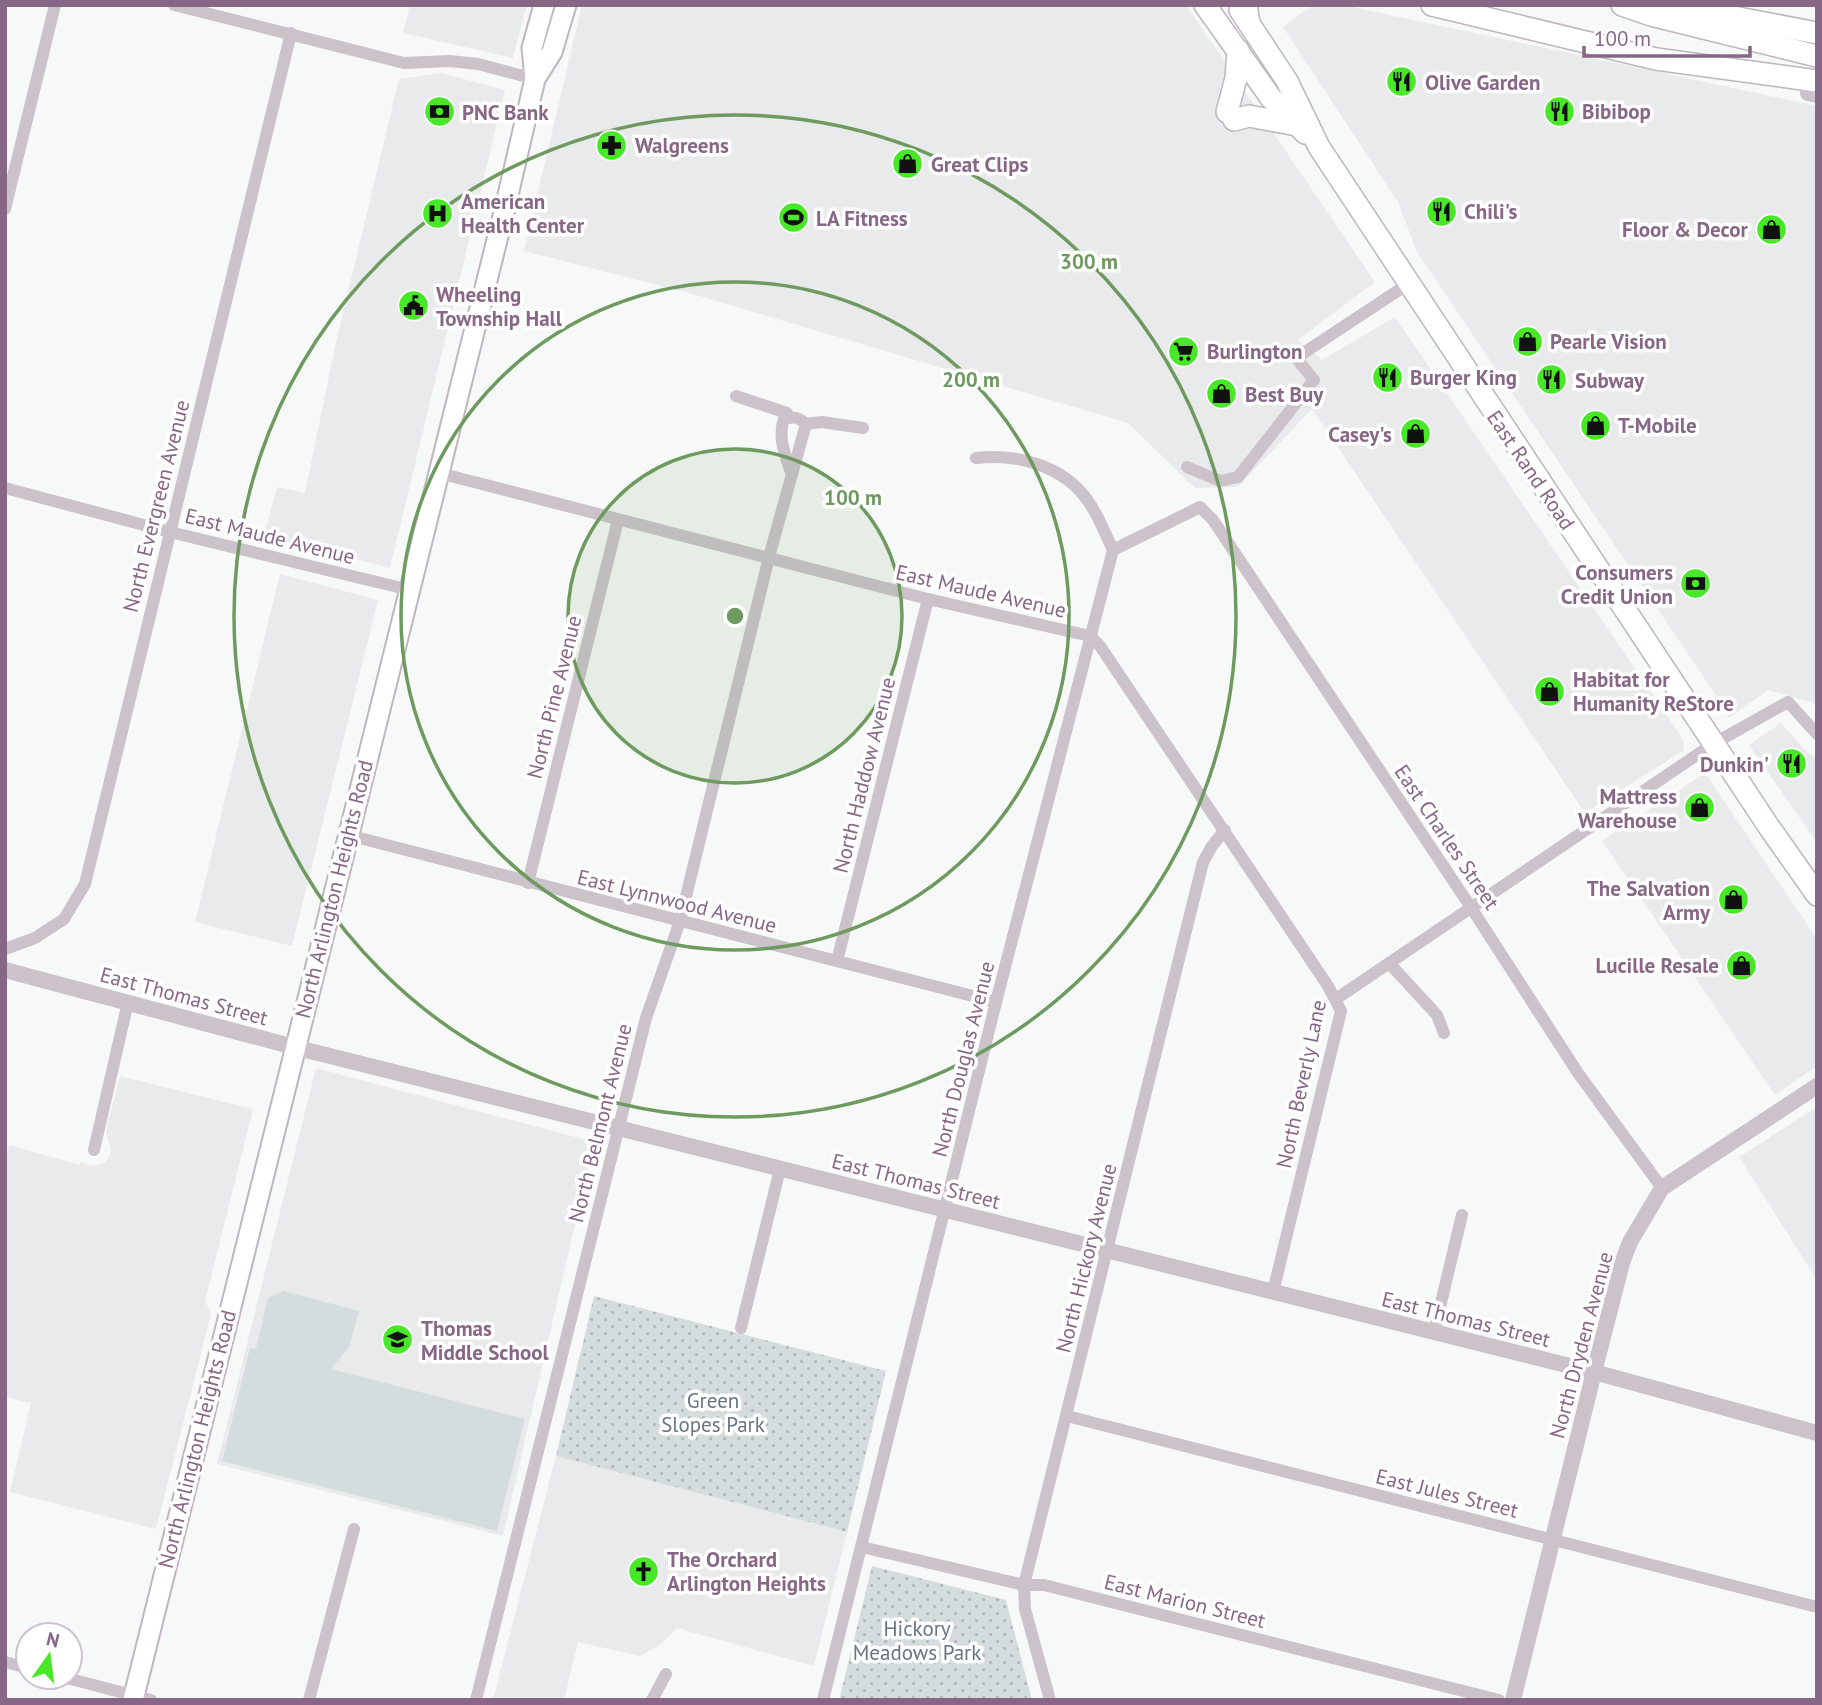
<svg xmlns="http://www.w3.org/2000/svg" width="1822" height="1705" viewBox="0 0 1822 1705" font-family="'PT Sans',sans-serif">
  <defs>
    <pattern id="park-dots" width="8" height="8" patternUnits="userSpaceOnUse" patternTransform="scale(1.75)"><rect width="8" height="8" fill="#d5dcde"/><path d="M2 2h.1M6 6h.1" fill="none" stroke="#b3b6ba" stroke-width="1.8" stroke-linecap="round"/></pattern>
  </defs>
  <rect width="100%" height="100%" fill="#f6f9f8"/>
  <g fill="#e9eaeb">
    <path d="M410 5H527L513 58 403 33Z"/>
    <path d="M582 5H1186L1375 282 1298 340 1322 360 1395 317 1683 739 1684 750 1585 813 1312 409 1238 487 1195 488 1128 423 693 294 524 251Z"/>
    <path d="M1313 5H1343L1817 106V706L1814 703 1768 690 1729 718 1715 694 1417 252 1398 202 1283 27Z"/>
    <path d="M441 73 505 90 390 568 264 535 277 487 305 493 336 342 399 79Z"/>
    <path d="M280 574 378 600 292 946 195 922Z"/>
    <path d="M1781 723 1807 752 1817 758V843L1749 745Z"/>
    <path d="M1705 773 1817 939V1066L1775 1095 1602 841Z"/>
    <path d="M316 1068 594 1142 503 1536 217 1464Z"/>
    <path d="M120 1076 253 1109 205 1301 211 1314 156 1529 10 1492 31 1403 5 1397V1162L9 1145 80 1165 81 1162 91 1166 102 1164 108 1160 111 1150 106 1131Z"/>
    <path d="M1817 1107V1280L1739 1157Z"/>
    <path d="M556 1456 847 1532 814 1666 677 1628 660 1645 640 1656 578 1642 564 1700H493Z"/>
  </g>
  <path fill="#d5dcde" d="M283 1291 359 1311 349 1347 331 1369 525 1419 497 1531 222 1461 250 1348 256 1349 268 1298Z"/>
  <g fill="url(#park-dots)">
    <path d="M594 1296 886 1371 847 1532 556 1456Z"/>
    <path d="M872 1566 1006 1600 1032 1700H839Z"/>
  </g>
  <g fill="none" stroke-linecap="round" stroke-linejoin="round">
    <defs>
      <g id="secondary">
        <path d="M535 79 552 52 566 5"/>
        <path d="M133 1700 505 208 535 79 532 48 544 5"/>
      </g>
      <g id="primary">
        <path d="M1205 5 1271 98 1305 133"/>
        <path d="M1240 10 1287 81 1319 147 1769 827 1817 895"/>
        <path d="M1227 112 1236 78 1238 50"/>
        <path d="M1234 120 1249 116 1297 125"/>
      </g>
      <g id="trunk">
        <path d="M1246 5 1249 23"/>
        <path d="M1432 5 1656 59 1817 81"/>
        <path d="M1622 5 1651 15 1817 56"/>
        <path d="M1670 5 1817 33"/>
      </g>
    </defs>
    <use href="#secondary" stroke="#bfb4bf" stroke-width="23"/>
    <use href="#primary" stroke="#bfb5be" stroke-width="24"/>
    <use href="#trunk" stroke="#bdb5bd" stroke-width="24"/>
    <g stroke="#cbc2ca" stroke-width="12">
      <path d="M174 5 404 63 450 61 478 64 535 79"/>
      <path d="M5 209 55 5"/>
      <path d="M736 396 787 413 788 418"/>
      <path d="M806 424 822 422 863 428"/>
      <path d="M976 458C1017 453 1064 466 1088 501 1099 516 1105 534 1113 550"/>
      <path d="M1187 467 1220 481 1238 477 1314 380 1296 358 1408 284"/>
      <path d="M439 473 928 599 1090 636 1100 646 1328 986 1341 1011 1273 1292"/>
      <path d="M5 488 170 532 410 590"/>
      <path d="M1113 550 1200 507 1213 520 1472 909 1578 1073 1662 1188"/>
      <path d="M348 835 996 1002"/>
      <path d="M528 883 618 520"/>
      <path d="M5 949 35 938 64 919 85 884 291 33"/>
      <path d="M837 961 928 599"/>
      <path d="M1389 963 1437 1015 1444 1033"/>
      <path d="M1336 999 1713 744 1788 702 1817 734"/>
      <path d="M94 1150 128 1002"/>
      <path d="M741 1328 780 1169"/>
      <path d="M1434 1332 1462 1215"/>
      <path d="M1067 1416 1817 1607"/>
      <path d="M862 1547 1024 1585H1044L1499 1700"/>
      <path d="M5 1662 28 1668"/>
      <path d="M63 1677 151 1700"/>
      <path d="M309 1700 354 1529"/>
      <path d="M476 1700 646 1018 680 921 769 557 806 424C798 417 794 416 784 419 777 438 786 457 792 475"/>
      <path d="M652 1700 666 1674"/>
      <path d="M823 1700 996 1002 1113 550"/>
      <path d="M1050 1700 1025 1609 1024 1585 1203 862 1212 846 1225 830"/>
    </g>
    <g stroke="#cbc2ca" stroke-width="16">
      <path d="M1808 93 1817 95"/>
      <path d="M5 970 294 1047 1594 1372 1817 1433"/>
      <path d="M1513 1700 1594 1372 1622 1263 1630 1242 1662 1188 1817 1086"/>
    </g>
    <use href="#secondary" stroke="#fff" stroke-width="19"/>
    <use href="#primary" stroke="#fff" stroke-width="21"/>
    <use href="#trunk" stroke="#fff" stroke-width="21"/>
  </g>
  <circle cx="735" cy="616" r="167" fill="#6e9a60" fill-opacity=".12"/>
  <g fill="none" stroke="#6e9a60" stroke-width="3.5">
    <circle cx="735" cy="616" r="167"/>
    <circle cx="735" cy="616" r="334"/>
    <circle cx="735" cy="616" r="501"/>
  </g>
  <defs>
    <symbol id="restaurant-disc" viewBox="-11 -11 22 22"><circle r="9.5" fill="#48e728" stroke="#fff"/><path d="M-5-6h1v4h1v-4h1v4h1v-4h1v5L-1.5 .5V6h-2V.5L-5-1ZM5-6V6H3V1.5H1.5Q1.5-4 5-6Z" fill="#111"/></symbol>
    <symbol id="bank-disc" viewBox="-11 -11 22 22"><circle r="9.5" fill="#48e728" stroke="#fff"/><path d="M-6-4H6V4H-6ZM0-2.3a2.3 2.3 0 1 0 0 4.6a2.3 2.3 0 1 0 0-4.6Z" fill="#111"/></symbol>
    <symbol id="pharmacy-disc" viewBox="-11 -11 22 22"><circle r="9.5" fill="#48e728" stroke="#fff"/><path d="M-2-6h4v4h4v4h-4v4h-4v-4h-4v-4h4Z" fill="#111"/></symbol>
    <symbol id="shop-disc" viewBox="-11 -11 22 22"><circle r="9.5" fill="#48e728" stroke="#fff"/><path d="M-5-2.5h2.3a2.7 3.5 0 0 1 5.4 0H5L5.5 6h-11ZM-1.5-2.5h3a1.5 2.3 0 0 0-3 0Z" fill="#111"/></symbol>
    <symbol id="hospital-disc" viewBox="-11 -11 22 22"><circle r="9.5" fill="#48e728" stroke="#fff"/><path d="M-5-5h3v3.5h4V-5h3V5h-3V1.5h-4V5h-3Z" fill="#111"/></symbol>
    <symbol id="stadium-disc" viewBox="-11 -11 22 22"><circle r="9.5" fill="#48e728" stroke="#fff"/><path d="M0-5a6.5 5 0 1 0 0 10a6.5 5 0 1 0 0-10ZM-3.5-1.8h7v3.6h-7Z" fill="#111"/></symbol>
    <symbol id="civic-disc" viewBox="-11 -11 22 22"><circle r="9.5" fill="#48e728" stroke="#fff"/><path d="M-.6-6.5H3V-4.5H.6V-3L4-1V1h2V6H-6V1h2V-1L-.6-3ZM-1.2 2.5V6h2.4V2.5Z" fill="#111"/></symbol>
    <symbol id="supermarket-disc" viewBox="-11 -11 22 22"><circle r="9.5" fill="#48e728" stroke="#fff"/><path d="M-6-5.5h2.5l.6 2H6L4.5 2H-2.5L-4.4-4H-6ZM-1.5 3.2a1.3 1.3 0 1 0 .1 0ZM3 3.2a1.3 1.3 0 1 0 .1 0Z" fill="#111"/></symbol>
    <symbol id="school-disc" viewBox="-11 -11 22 22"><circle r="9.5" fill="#48e728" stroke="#fff"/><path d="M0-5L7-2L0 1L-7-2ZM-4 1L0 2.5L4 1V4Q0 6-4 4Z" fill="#111"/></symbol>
    <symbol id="church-disc" viewBox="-11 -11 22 22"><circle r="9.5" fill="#48e728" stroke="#fff"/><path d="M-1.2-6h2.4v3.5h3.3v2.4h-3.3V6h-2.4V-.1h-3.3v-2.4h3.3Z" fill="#111"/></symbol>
  </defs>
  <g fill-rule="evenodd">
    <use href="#restaurant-disc" x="1384" y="64" width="35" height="35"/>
    <use href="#restaurant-disc" x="1542" y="94" width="35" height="35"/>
    <use href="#bank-disc" x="422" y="94" width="35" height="35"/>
    <use href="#pharmacy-disc" x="594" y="128" width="35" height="35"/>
    <use href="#shop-disc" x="890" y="146" width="35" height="35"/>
    <use href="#restaurant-disc" x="1424" y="194" width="35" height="35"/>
    <use href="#hospital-disc" x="420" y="196" width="35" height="35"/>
    <use href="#stadium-disc" x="776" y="200" width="35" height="35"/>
    <use href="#shop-disc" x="1754" y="212" width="35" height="35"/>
    <use href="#civic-disc" x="396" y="288" width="35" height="35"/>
    <use href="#shop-disc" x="1510" y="324" width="35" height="35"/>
    <use href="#supermarket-disc" x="1166" y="334" width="35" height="35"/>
    <use href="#restaurant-disc" x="1370" y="360" width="35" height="35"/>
    <use href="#restaurant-disc" x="1534" y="362" width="35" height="35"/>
    <use href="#shop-disc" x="1204" y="376" width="35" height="35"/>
    <use href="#shop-disc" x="1578" y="408" width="35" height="35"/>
    <use href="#shop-disc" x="1398" y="416" width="35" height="35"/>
    <use href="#bank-disc" x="1678" y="566" width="35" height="35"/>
    <use href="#shop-disc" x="1532" y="674" width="35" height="35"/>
    <use href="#restaurant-disc" x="1774" y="746" width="35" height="35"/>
    <use href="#shop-disc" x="1682" y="790" width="35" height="35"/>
    <use href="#shop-disc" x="1716" y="882" width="35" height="35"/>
    <use href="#shop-disc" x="1724" y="948" width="35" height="35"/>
    <use href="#school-disc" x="380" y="1322" width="35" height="35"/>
    <use href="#church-disc" x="626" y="1554" width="35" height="35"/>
  </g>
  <g text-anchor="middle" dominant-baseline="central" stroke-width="7" stroke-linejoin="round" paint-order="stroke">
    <g font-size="21" font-weight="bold" fill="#886786" stroke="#fff" text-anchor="start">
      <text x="1425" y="82">Olive Garden</text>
      <text x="1582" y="111">Bibibop</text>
      <text x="462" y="112">PNC Bank</text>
      <text x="635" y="145">Walgreens</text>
      <text x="931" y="164">Great Clips</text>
      <text x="461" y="201">American<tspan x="461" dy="24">Health Center</tspan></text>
      <text x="1464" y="211">Chili's</text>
      <text x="816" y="218">LA Fitness</text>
      <text x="1748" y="229" text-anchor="end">Floor &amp; Decor</text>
      <text x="436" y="294">Wheeling<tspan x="436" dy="24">Township Hall</tspan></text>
      <text x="1550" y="341">Pearle Vision</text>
      <text x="1207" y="351">Burlington</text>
      <text x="1410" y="377">Burger King</text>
      <text x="1575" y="380">Subway</text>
      <text x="1245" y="394">Best Buy</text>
      <text x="1618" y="425">T-Mobile</text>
      <text x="1392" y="434" text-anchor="end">Casey's</text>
      <text x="1673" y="572" text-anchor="end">Consumers<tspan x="1673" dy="24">Credit Union</tspan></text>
      <text x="1573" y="679">Habitat for<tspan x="1573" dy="24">Humanity ReStore</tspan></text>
      <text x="1769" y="764" text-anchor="end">Dunkin'</text>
      <text x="1677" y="796" text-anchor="end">Mattress<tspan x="1677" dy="24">Warehouse</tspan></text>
      <text x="1710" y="888" text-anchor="end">The Salvation<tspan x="1710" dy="24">Army</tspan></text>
      <text x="1719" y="965" text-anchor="end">Lucille Resale</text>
      <text x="421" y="1328">Thomas<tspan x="421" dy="24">Middle School</tspan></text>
      <text x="667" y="1559">The Orchard<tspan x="667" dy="24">Arlington Heights</tspan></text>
    </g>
    <g font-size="21" fill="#886786" stroke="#fff">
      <text transform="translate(1531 470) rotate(56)">East Rand Road</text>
      <text transform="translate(156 506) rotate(-76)">North Evergreen Avenue</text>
      <text transform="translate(270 536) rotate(14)">East Maude Avenue</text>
      <text transform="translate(981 591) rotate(13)">East Maude Avenue</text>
      <text transform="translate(554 697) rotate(-76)">North Pine Avenue</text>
      <text transform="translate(864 775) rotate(-76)">North Haddow Avenue</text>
      <text transform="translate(1447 837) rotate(56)">East Charles Street</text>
      <text transform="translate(334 889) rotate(-76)">North Arlington Heights Road</text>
      <text transform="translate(677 901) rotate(14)">East Lynnwood Avenue</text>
      <text transform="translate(184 996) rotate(15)">East Thomas Street</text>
      <text transform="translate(963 1059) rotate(-76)">North Douglas Avenue</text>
      <text transform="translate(1301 1084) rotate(-78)">North Beverly Lane</text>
      <text transform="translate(600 1123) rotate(-76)">North Belmont Avenue</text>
      <text transform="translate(916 1181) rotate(14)">East Thomas Street</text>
      <text transform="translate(1086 1258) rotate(-76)">North Hickory Avenue</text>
      <text transform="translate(1466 1319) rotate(14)">East Thomas Street</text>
      <text transform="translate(1581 1345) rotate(-75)">North Dryden Avenue</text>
      <text transform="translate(197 1439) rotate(-76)">North Arlington Heights Road</text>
      <text transform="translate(1447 1493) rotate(14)">East Jules Street</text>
      <text transform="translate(1185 1601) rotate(14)">East Marion Street</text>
    </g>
    <g font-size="21" fill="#66757f" stroke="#fff">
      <text x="713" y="1400">Green<tspan x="713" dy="24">Slopes Park</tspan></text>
      <text x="917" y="1628">Hickory<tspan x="917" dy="24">Meadows Park</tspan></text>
    </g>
  </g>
  <circle cx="735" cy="616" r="10" fill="#6e9a60" stroke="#fff" stroke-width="3.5"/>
  <g font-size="21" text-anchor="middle" font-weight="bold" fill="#6e9a60" stroke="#fff" stroke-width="7" stroke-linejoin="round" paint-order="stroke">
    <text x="1089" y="269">300 m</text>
    <text x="971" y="387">200 m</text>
    <text x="853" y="505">100 m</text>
  </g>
  <rect width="1822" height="1705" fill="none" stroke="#886786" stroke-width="14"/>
  <g transform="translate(49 1656) rotate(14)"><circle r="33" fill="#ffffff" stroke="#cfc2cf" stroke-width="2"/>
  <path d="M0-5L12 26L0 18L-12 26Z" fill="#48e728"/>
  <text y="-10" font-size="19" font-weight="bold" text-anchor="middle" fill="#886786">N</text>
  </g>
  <path d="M1584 46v10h166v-10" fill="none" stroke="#886786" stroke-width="3.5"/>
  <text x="1594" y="46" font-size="21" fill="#886786" stroke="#ffffff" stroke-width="5" paint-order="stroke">100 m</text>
</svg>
